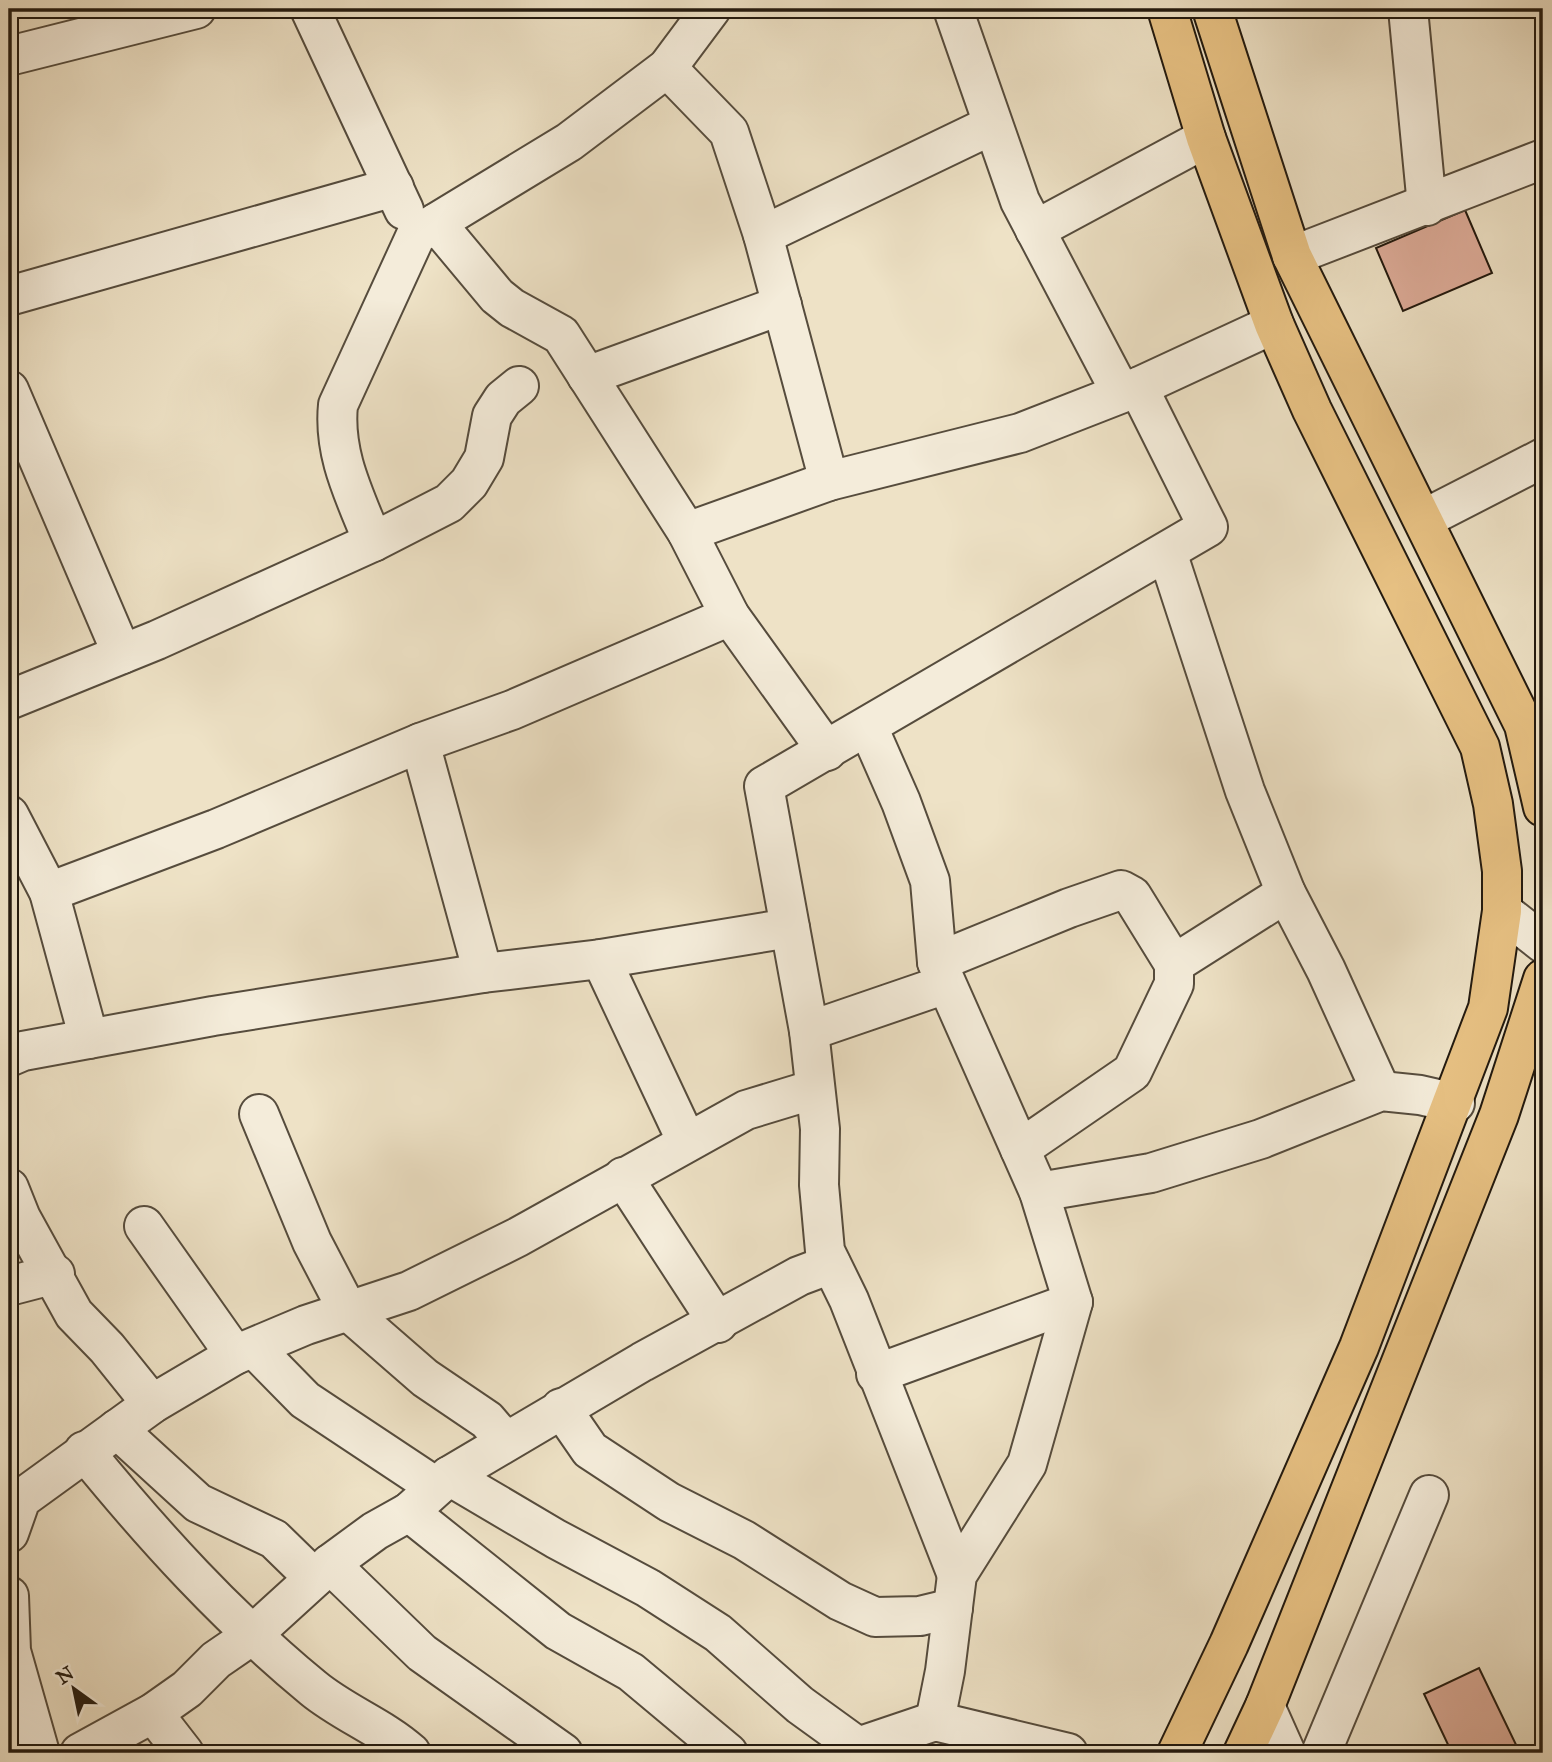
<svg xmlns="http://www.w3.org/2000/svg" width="1552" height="1762" viewBox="0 0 1552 1762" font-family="'IM FELL Great Primer',serif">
  <rect width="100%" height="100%" fill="#eee2c6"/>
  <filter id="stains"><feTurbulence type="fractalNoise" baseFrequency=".00286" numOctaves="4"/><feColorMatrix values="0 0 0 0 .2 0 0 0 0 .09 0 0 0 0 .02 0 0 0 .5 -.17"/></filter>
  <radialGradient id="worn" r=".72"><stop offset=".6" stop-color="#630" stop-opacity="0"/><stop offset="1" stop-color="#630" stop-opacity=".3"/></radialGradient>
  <g fill="#ddac99" stroke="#231a0f" stroke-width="2">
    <path d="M1465 210 1492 273 1403 311 1376 248Z"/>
    <path d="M1479 1668 1520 1753H1452L1424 1694Z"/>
  </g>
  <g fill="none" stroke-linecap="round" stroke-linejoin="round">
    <defs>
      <g id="minor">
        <path d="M310 9 404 210"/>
        <path d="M953 9 1020 201 1121 393"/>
        <path d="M1408 9 1427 206"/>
        <path d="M9 56 196 9"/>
        <path d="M667 68 729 132 763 235 829 481"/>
        <path d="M436 223 497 296 512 308 561 335 687 532 730 616 827 751"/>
        <path d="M1035 230 1206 138"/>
        <path d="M763 235 992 125"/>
        <path d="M1292 256 1543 159"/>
        <path d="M9 296 394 187"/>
        <path d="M587 376 782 305"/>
        <path d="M9 390 122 654"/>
        <path d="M1424 519 1543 458"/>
        <path d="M687 532 829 481 1020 433 1138 387 1274 324"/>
        <path d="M373 542C355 496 333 455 338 405L416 235 569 142 667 68 711 9"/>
        <path d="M1167 552 1245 791 1286 893 1326 970 1381 1091"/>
        <path d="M9 700 157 640 373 542 449 503 469 483 484 458 492 416 503 399 519 386"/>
        <path d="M868 727 901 802 930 881 937 962 1039 1192 1073 1302 1027 1464 957 1575 945 1671 935 1721"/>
        <path d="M420 743 483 973"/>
        <path d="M9 815 49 892 89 1039"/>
        <path d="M49 892 216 829 420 743 512 710 730 616"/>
        <path d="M1502 911 1543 943"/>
        <path d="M601 959 687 1142"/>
        <path d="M937 962 1069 908 1121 890 1132 896 1174 964"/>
        <path d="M809 1031 946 984"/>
        <path d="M9 1057 23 1051 213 1016 483 973 601 959 790 928"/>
        <path d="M259 1114 312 1242 348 1311 425 1378 487 1420 505 1441"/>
        <path d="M1020 1149 1132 1072 1174 984V964L1286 893"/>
        <path d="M623 1177 718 1323"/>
        <path d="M9 1188 21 1218 74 1314 107 1348 152 1404"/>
        <path d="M1039 1192 1151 1173 1261 1139 1381 1091 1420 1095 1455 1103"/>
        <path d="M144 1226 235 1355"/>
        <path d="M9 1286 55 1274"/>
        <path d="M254 1348 305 1400 436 1487"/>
        <path d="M876 1374 1073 1302"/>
        <path d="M561 1408 590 1450 669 1502 744 1540 840 1601 875 1617 920 1616 953 1608"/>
        <path d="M117 1429 198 1503 274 1539 314 1578"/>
        <path d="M84 1451C155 1538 227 1617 313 1688 343 1713 382 1727 411 1753"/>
        <path d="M449 1476 556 1539 648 1588 718 1633 800 1705 858 1747"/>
        <path d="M409 1512 558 1631 631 1672 728 1753"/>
        <path d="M9 1533 21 1499 152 1404 235 1355 306 1325 409 1291 518 1237 746 1110 815 1089"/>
        <path d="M330 1564 422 1653 563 1753"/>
        <path d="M957 1575 849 1300 825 1251 819 1185 820 1129 809 1031 764 786 1208 527 1138 387"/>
        <path d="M9 1596 11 1651 40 1753"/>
        <path d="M1265 1706 1286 1753"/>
        <path d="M153 1713 184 1753"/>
        <path d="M80 1753 153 1713 187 1689 216 1660 251 1636 330 1564 375 1531 409 1512 449 1476 642 1362 799 1276 831 1264"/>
        <path d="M849 1753 858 1747 935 1721 1068 1753"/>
        <path d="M1321 1753 1429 1495"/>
      </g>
      <g id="major">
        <path d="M1167 9 1206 138 1274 324 1312 410 1480 747 1493 804 1502 871V911L1488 1008 1359 1347 1229 1644 1177 1753"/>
        <path d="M1212 9 1292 256 1524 725 1543 807"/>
        <path d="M1243 1753 1265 1706 1499 1115 1543 979"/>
      </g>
    </defs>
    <use href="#minor" stroke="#564c3d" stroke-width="42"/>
    <use href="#major" stroke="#231a0f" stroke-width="42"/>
    <use href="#minor" stroke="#f4ecda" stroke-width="38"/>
    <use href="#major" stroke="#e7c183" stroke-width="38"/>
  </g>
  <rect width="1552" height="1762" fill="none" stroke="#eee2c6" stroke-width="35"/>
  <rect x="10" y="10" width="1531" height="1741" fill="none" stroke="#231a0f" stroke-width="3.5"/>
  <rect x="18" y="18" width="1517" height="1727" fill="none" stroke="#231a0f" stroke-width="2"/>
  <g transform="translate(74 1689) rotate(327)" stroke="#f4ecda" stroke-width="5" paint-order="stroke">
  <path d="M0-5L12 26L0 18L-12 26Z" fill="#231a0f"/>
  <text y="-10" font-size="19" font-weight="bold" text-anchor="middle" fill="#231a0f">N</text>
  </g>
  <rect width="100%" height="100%" filter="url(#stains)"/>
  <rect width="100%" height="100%" fill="url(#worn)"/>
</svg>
